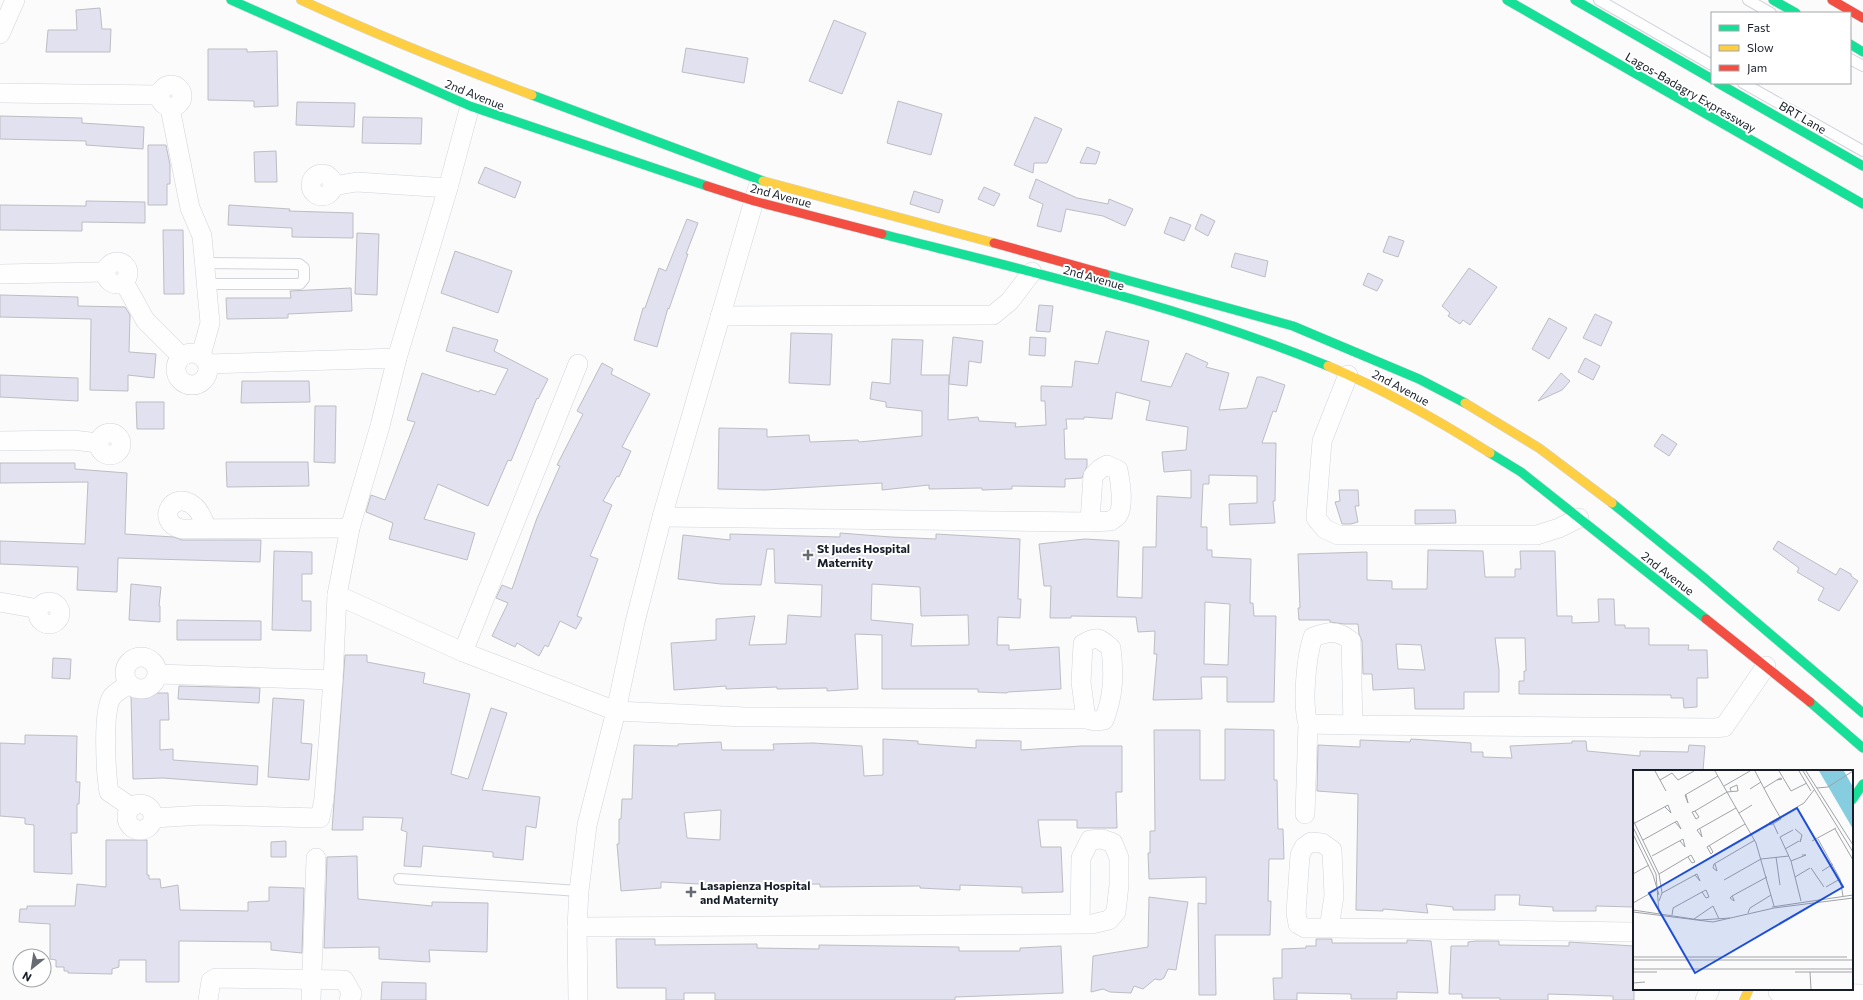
<svg xmlns="http://www.w3.org/2000/svg" width="1863" height="1000" viewBox="0 0 1863 1000" font-family="Commissioner,sans-serif">
  <rect width="100%" height="100%" fill="#fbfbfb"/>
  <g fill="#e1e1ef" stroke="#bdbdc3" fill-rule="evenodd">
    <path d="M100 8 102 29H111L110 52H46L48 30H77L76 10Z"/>
    <path d="M834 20 866 33 842 94 809 81Z"/>
    <path d="M686 48 748 58 744 83 682 72Z"/>
    <path d="M208 49H247V52L277 51 278 106 254 107V101L208 100Z"/>
    <path d="M898 101 942 114 931 155 887 143Z"/>
    <path d="M297 102 355 103 354 127 296 125Z"/>
    <path d="M0 116 82 118V123L144 127 143 149 86 145V141L0 139Z"/>
    <path d="M363 117 422 118 421 144 362 143Z"/>
    <path d="M1035 117 1062 129 1047 163H1034L1033 173 1014 165Z"/>
    <path d="M148 145H166L170 165V184H167V205H148Z"/>
    <path d="M1087 147 1100 152 1096 164 1080 163Z"/>
    <path d="M276 151 277 182H255L254 152Z"/>
    <path d="M485 167 521 182 515 198 478 183Z"/>
    <path d="M1036 179 1077 198 1108 204 1109 199 1133 209 1125 226 1103 216 1066 209 1061 232 1037 226 1043 204 1029 198Z"/>
    <path d="M984 187 1000 194 994 206 978 199Z"/>
    <path d="M914 191 943 200 939 213 910 204Z"/>
    <path d="M86 201 145 202V223L82 222V231L0 230V205L86 206Z"/>
    <path d="M229 205 290 209 289 211 353 213V238L292 237V228L228 225Z"/>
    <path d="M1201 214 1215 221 1208 236 1195 229Z"/>
    <path d="M1170 217 1191 225 1184 241 1164 233Z"/>
    <path d="M687 219 698 223 686 254H688L669 309 668 308 657 347 634 340 643 308H645L659 268 666 271Z"/>
    <path d="M163 230H183L184 294H164Z"/>
    <path d="M357 233 379 234 377 295 355 294Z"/>
    <path d="M1389 236 1404 241 1398 257 1383 252Z"/>
    <path d="M455 251 512 271 498 313 441 293Z"/>
    <path d="M1235 253 1268 261 1265 277 1231 267Z"/>
    <path d="M1469 268 1497 287 1470 325 1463 320 1460 324 1448 316 1450 313 1442 306Z"/>
    <path d="M1368 273 1383 280 1377 291 1363 285Z"/>
    <path d="M351 288 352 311 288 314V318L227 319 226 298H291L290 291Z"/>
    <path d="M0 295 78 297V306L125 307 130 315 129 352 156 354 154 378 128 375V391L90 390 91 319 0 317Z"/>
    <path d="M1039 305 1053 306 1050 332 1036 331Z"/>
    <path d="M1595 314 1612 322 1601 346 1583 338Z"/>
    <path d="M1549 318 1567 328 1549 359 1532 349Z"/>
    <path d="M453 327 498 340 494 351 548 379 538 399 537 398 511 461 508 460 488 506 438 484 424 519 475 533 467 560 389 539 393 523 366 512 371 495 385 500 415 422 407 420 422 373 479 392 480 390 495 395 508 369 446 351Z"/>
    <path d="M1106 331 1149 341 1141 381 1171 387 1186 353 1208 363 1206 367 1229 373 1219 410 1247 408 1257 377H1262L1285 385 1276 412 1273 411 1262 443H1276L1275 501H1273L1275 523 1230 525 1229 504 1257 503V476L1209 475V484H1203L1201 527H1207V550H1212V557L1251 559 1250 603H1253L1254 616H1276L1274 702H1227V677H1201L1202 699 1153 700 1157 654H1154L1155 631 1138 632 1136 617 1071 616V618H1050L1051 586H1044L1039 544 1085 539 1119 541 1117 597 1142 598 1143 547H1156L1157 496 1191 498V470L1164 472 1162 452 1186 450 1188 427 1146 420 1150 401 1116 392 1112 419 1084 417V419H1066L1067 429H1064L1065 459H1087V466L1082 478 1065 479V487L1012 486V489L982 490V488L929 489V485L882 490V483L765 490 718 489 719 428 767 429V437L809 435 810 442 858 440 859 442 922 436V411L886 407V402L870 399 872 382 890 384 892 339 923 340 921 375H949L948 420 978 417 979 421 1016 423 1015 427 1046 425 1045 401H1041V386L1072 387 1075 361 1098 364ZM1205 602 1230 604 1228 665 1204 664Z"/>
    <path d="M791 333 832 334 830 385 789 383Z"/>
    <path d="M953 337 983 341 981 363 969 361 967 386 949 384Z"/>
    <path d="M1030 337 1046 338 1045 356 1029 355Z"/>
    <path d="M1585 358 1600 366 1593 380 1578 372Z"/>
    <path d="M602 363 613 369 611 374 650 394 622 447 631 451 619 477 617 476 603 501 612 505 590 556 598 559 577 616 582 618 576 629 560 621 548 647 545 645 539 656 517 643 515 647 492 636 508 603 496 598 502 585 512 589 537 518 560 466 557 465 583 414 577 411Z"/>
    <path d="M1561 373 1570 381 1562 390 1538 401Z"/>
    <path d="M0 375 78 378V401L0 397Z"/>
    <path d="M242 381H309L310 402 241 403Z"/>
    <path d="M136 402H164V429H137Z"/>
    <path d="M315 406H336L335 463 314 462Z"/>
    <path d="M1662 434 1677 444 1669 456 1654 446Z"/>
    <path d="M226 462H308L309 486 227 487Z"/>
    <path d="M0 463H75V469L127 473 125 534 174 537 182 540H261L260 562 118 558 117 592 77 590 78 567 0 564V541L85 544 88 482 0 483Z"/>
    <path d="M1339 490H1358L1359 506H1355L1358 522 1351 524H1342L1335 502 1340 501Z"/>
    <path d="M1415 510H1455L1456 523 1415 524Z"/>
    <path d="M840 533 891 537 936 539V534L1020 539 1018 599H1021L1020 618 998 617 997 645H1009V650L1059 647 1061 689 1008 692 1007 693 978 692V689H882V635L855 634 858 689 827 691V688L777 689V687L726 689V686L674 690 671 643 716 640V619L755 616 749 645 786 644 788 615 821 617 822 585 775 583 774 549H767L761 585 721 584 678 579 683 535 730 540V534L840 537ZM872 584 920 587 921 616 968 615 969 645 911 646 913 624 871 620Z"/>
    <path d="M1778 541 1836 575 1840 568 1851 574V576L1858 581 1839 611 1818 600 1824 588 1797 572 1799 568 1773 549Z"/>
    <path d="M1428 550 1483 551 1485 577H1515V569H1521L1520 551H1555L1557 616H1572V623L1599 622 1598 599H1614L1615 625H1625V628H1649V645H1689L1688 650H1707L1708 678H1697V707L1684 708 1683 698H1671V695L1519 694V681H1524V671H1526L1525 638H1495L1499 670V692H1464V709H1415L1414 688 1373 690 1372 674H1363L1362 641 1359 634 1358 624H1344L1330 622V620H1299L1298 608H1300L1298 554 1367 552V580L1392 581V589H1427ZM1396 644 1421 645 1425 670 1398 669Z"/>
    <path d="M274 551 312 552V574H302V601H311V631L272 630Z"/>
    <path d="M131 584 161 587 159 606H160V622L129 620Z"/>
    <path d="M177 620 261 621V640H177Z"/>
    <path d="M345 655H367V662L425 673 423 683 470 694 451 774 468 779 491 708 507 713 482 790 540 797 536 828 526 826 523 860 493 857V852L423 846 421 867 404 866 407 832 401 830 403 818 363 817V830H332Z"/>
    <path d="M53 658 71 659 70 679 52 678Z"/>
    <path d="M179 686 260 688 259 703 178 699Z"/>
    <path d="M135 693H168L169 720H160V750L173 749V760L258 766 257 785 163 778 133 779 131 696Z"/>
    <path d="M273 698 304 700 301 743 312 744 309 780 268 777Z"/>
    <path d="M1225 729 1274 730V780H1277L1278 829H1283L1284 859H1269L1268 901H1271L1270 935H1215L1216 995H1199L1198 903 1206 904V877L1149 879 1148 853H1150V831H1155L1154 730H1200V780H1225Z"/>
    <path d="M25 735 77 736 76 782H80L79 804H77V833H71L72 874 34 872V825L25 824V818L0 816V743L25 744Z"/>
    <path d="M883 739 918 741V744L976 748V740L1021 741V750L1081 746H1122V792H1116L1117 828H1077V820H1038L1041 847H1061L1063 892 1022 893V887L960 885V890L920 888V886L820 887V884L758 885V889H719V885L661 882V888L621 891 617 844H619V819H621L622 799H632L634 745 678 746V744L721 742 722 750H774L773 744 813 743 862 746 864 776 883 775ZM721 810 720 840 687 838 684 813Z"/>
    <path d="M1411 739 1471 743V752H1483V757L1512 758 1510 746 1572 743V741H1586L1587 751 1640 756V751L1688 752 1689 745 1705 746 1703 771H1634V907L1596 906V911H1553V907L1519 905 1520 895H1495V910H1453V907L1426 904 1428 913 1383 909V911L1356 910 1358 794 1317 791 1318 745 1360 747V740L1410 742Z"/>
    <path d="M106 840H147V875H149V879H160L161 888 178 885 180 910 248 911V902L269 901V887L304 888 302 953 271 950V942L179 941V982H146V960H119V967L112 969V974L68 973V971H64V967H56V960L50 959V924L19 922 20 909H27V906H75L77 884 106 887Z"/>
    <path d="M286 841V857H271V842Z"/>
    <path d="M357 856 358 899 432 906V902L488 903 487 952 429 950 430 962 379 959V947L324 948 327 857Z"/>
    <path d="M1149 897 1188 902 1176 970 1168 969 1164 978 1160 980 1155 979 1143 989 1134 986 1131 993 1110 992 1103 989 1091 992 1093 956 1148 947Z"/>
    <path d="M616 939H655V945L757 944V948L819 949V945L959 947V951H1020V948L1061 946 1063 993 955 997V1000H715V993H684V1000H666V988H617Z"/>
    <path d="M1316 939H1332V943H1407V940L1431 941 1438 993 1397 992V999H1351V994L1297 993V1000H1274L1273 978H1282V949L1306 948V946H1316Z"/>
    <path d="M1476 941H1499V945L1569 946V942L1634 946V1000H1613V996L1548 994V1000H1500V998H1462V994H1449L1451 946H1468V942Z"/>
    <path d="M382 982 426 983V1000H381Z"/>
  </g>
  <g fill="none" stroke-linecap="round" stroke-linejoin="round">
    <defs>
      <g id="lane">
        <path d="M1599 0 1712 65"/>
        <path d="M1748 0 1771 13"/>
        <path d="M1850 59 1863 66"/>
        <path d="M1743 83 1863 151"/>
        <path d="M205 263 299 264 304 268V279L300 284H207"/>
        <path d="M399 879 579 891"/>
      </g>
      <g id="street">
        <path d="M0 34 15 0"/>
        <circle cx="171" cy="96" r="11"/>
        <path d="M0 93 159 95"/>
        <path d="M170 108 190 208 202 236 210 323 201 355"/>
        <circle cx="322" cy="185" r="11"/>
        <path d="M333 186 357 182 448 188"/>
        <circle cx="117" cy="273" r="11"/>
        <path d="M0 274 105 272"/>
        <path d="M124 282 145 320 181 356"/>
        <path d="M720 316 993 315 1010 301 1032 272"/>
        <circle cx="192" cy="369" r="16"/>
        <path d="M208 364 397 358"/>
        <path d="M1348 375 1322 441 1316 518 1325 529 1338 535H1537L1559 528 1579 518"/>
        <circle cx="110" cy="444" r="11"/>
        <path d="M0 441 73 440 98 443"/>
        <path d="M662 517 1090 522 1111 521C1113 519 1117 517 1118 515 1124 506 1120 480 1118 470L1107 465 1100 469 1093 476 1090 522"/>
        <path d="M207 529C204 522 201 512 195 507 174 487 153 522 182 529L350 528"/>
        <path d="M337 595 463 652 616 711 745 717 1086 719 1095 721 1104 720C1114 695 1114 673 1111 648 1099 638 1097 635 1083 644L1081 682 1086 719"/>
        <circle cx="49" cy="613" r="11"/>
        <path d="M0 602 39 609"/>
        <path d="M463 652 578 364"/>
        <circle cx="141" cy="673" r="16"/>
        <path d="M158 674 333 680"/>
        <path d="M129 684C124 688 115 692 112 697 102 711 106 774 109 792L131 807"/>
        <path d="M1353 725 1351 641C1337 629 1328 632 1313 637 1306 657 1302 704 1308 724L1353 725 1714 728 1724 727 1766 666"/>
        <circle cx="140" cy="817" r="13"/>
        <path d="M1305 814 1308 724"/>
        <path d="M154 818 203 815 320 818 324 799 333 680 337 595 350 528 380 426 397 358 448 188 470 106"/>
        <path d="M577 927 1092 924 1109 920 1116 912 1119 885V858L1113 843 1102 839 1090 840 1081 858 1080 924"/>
        <path d="M1329 928 1334 896 1332 850 1322 843 1311 842 1304 847 1300 855 1296 913 1298 924 1305 928H1329L1634 932"/>
        <path d="M1778 992 1863 994"/>
        <path d="M208 1000 211 981 216 978 344 980 352 994 349 1000"/>
        <path d="M311 1000 316 858"/>
        <path d="M578 1000 577 927 579 891 587 825 616 711 635 622 662 517 758 187"/>
        <path d="M1705 1000 1710 989"/>
      </g>
      <g id="fast">
        <path d="M231 0 470 106 707 186"/>
        <path d="M1507 0 1863 204"/>
        <path d="M1575 0 1712 79"/>
        <path d="M1773 0 1796 13"/>
        <path d="M1850 44 1863 52"/>
        <path d="M1718 83 1863 166"/>
        <path d="M532 95 763 181"/>
        <path d="M882 234C1032 272 1185 307 1328 366"/>
        <path d="M1105 274 1293 326 1419 379 1465 403"/>
        <path d="M1490 453 1521 472 1706 619"/>
        <path d="M1612 503 1702 576 1863 713"/>
        <path d="M1810 702 1863 748"/>
        <path d="M1852 800 1863 784"/>
      </g>
      <g id="slow">
        <path d="M301 0C377 35 454 66 532 95"/>
        <path d="M763 181 994 243"/>
        <path d="M1328 366C1385 390 1438 420 1490 453"/>
        <path d="M1465 403 1539 448 1612 503"/>
        <path d="M1744 1000 1749 989"/>
      </g>
      <g id="jam">
        <path d="M1832 0 1863 18"/>
        <path d="M707 186 754 201 882 234"/>
        <path d="M994 243 1105 274"/>
        <path d="M1706 619 1810 702"/>
      </g>
    </defs>
    <use href="#lane" stroke="#d1d4db" stroke-width="12"/>
    <use href="#street" stroke="#d1d4db" stroke-width="20"/>
    <use href="#fast" stroke="#d1d4db" stroke-width="10"/>
    <use href="#slow" stroke="#d1d4db" stroke-width="10"/>
    <use href="#jam" stroke="#d1d4db" stroke-width="10"/>
    <use href="#lane" stroke="#fefefe" stroke-width="10"/>
    <use href="#street" stroke="#fefefe" stroke-width="19"/>
    <use href="#fast" stroke="#16e098" stroke-width="9"/>
    <use href="#slow" stroke="#ffcf43" stroke-width="9"/>
    <use href="#jam" stroke="#f24e42" stroke-width="9"/>
  </g>
  <g fill="#676b72" stroke="#fff" stroke-width="1.5">
    <path d="M806 549h4v4h4v4h-4v4h-4v-4h-4v-4h4z"/>
    <path d="M689 886h4v4h4v4h-4v4h-4v-4h-4v-4h4z"/>
  </g>
  <g text-anchor="middle" dominant-baseline="central" stroke-width="4" stroke-linejoin="round" paint-order="stroke">
    <g font-size="12" fill="#171e29" stroke="#fff">
      <text transform="translate(1691 92) rotate(30)">Lagos-Badagry Expressway</text>
      <text transform="translate(475 94) rotate(22)">2nd Avenue</text>
      <text transform="translate(1803 117) rotate(30)">BRT Lane</text>
      <text transform="translate(781 195) rotate(15)">2nd Avenue</text>
      <text transform="translate(1094 277) rotate(16)">2nd Avenue</text>
      <text transform="translate(1401 387) rotate(28)">2nd Avenue</text>
      <text transform="translate(1668 573) rotate(38)">2nd Avenue</text>
    </g>
    <g font-size="12" font-weight="bold" fill="#171e29" stroke="#fff" text-anchor="start">
      <text x="817" y="548">St Judes Hospital<tspan x="817" dy="14">Maternity</tspan></text>
      <text x="700" y="885">Lasapienza Hospital<tspan x="700" dy="14">and Maternity</tspan></text>
    </g>
  </g>
  <g transform="translate(1633 770)">
    <rect width="220" height="220" fill="#fbfbfb"/>
    <path d="M186 1H211L220 17V59Z" fill="#86cedf"/>
    <path fill="none" stroke="#86cedf" stroke-width="2" d="M193 1 200 12M208 11 220 30M205 12 220 37M202 15 220 46"/>
    <path fill="none" stroke="#a0a3a7" stroke-width="1" d="M22 1 33 21M82 1 123 73 141 136M122 1 134 24 140 35 147 47 148 49 138 55 136 53 147 47 171 33 181 20M146 1 158 21 174 13M166 1 178 21M170 1 220 82M173 1 220 75M27 10 39 3 45 10 61 1M91 16 117 1M131 18 147 8 149 9 144 10M184 18 195 17 220 1M117 19 128 12M53 25 55 33 52 25 85 6M62 41 66 47 63 49 59 42 62 41 94 22 105 21 104 15 97 18 98 21M106 43 119 35M0 50 26 104 29 123 26 131M2 53 35 35 38 43 32 37M140 53 145 64M0 57 23 104 26 143M67 59 69 67 64 60 103 38M162 59 169 65 167 72 168 69M202 59 220 90M160 60 147 67 158 91 168 131M0 64 20 105 26 125M185 69 207 109 210 126M10 70 44 51 48 59 42 52M179 71 203 58M76 75 80 82 78 84 74 77 112 54M152 79 166 71M19 86 50 69 52 77 47 71M143 87 147 115M158 91 173 85H169M82 94 84 101 80 98 81 94 122 70M178 98 191 117M189 101 200 94M0 104 16 95M26 104 58 85 62 92 59 93 55 87M162 107 177 98M91 110 128 89 156 86M193 117 207 109M29 123 62 105 64 104 67 111 62 105M99 126 134 107M99 126 101 130V131L97 128ZM0 133 23 120M139 137 220 125M0 140 67 150 97 148M0 142 80 152 141 138 220 128M115 143 117 138 138 125M39 145 40 139V138L69 122 73 120 76 127 73 128 69 122M61 149 80 136 86 149M0 187H214M0 190H220M0 199H220M0 202H24M162 202H220M177 202 178 219M0 213 12 212"/>
    <path fill="#1d4ed8" fill-opacity="0.15" stroke="#1d4ed8" stroke-width="2" d="M164 38 210 117 62 203 16 123Z"/>
    <rect width="220" height="220" fill="none" stroke="#171e29" stroke-width="2"/>
  </g>
  <rect x="1711" y="12" width="140" height="72" fill="#ffffff" stroke="#a2a5a9"/>
  <rect x="1719" y="25" width="20" height="6" fill="#16e098" stroke="#a2a5a9"/>
  <text x="1747" y="32" font-size="12" fill="#171e29">Fast</text>
  <rect x="1719" y="45" width="20" height="6" fill="#ffcf43" stroke="#a2a5a9"/>
  <text x="1747" y="52" font-size="12" fill="#171e29">Slow</text>
  <rect x="1719" y="65" width="20" height="6" fill="#f24e42" stroke="#a2a5a9"/>
  <text x="1747" y="72" font-size="12" fill="#171e29">Jam</text>
  <g transform="translate(32 968) rotate(210)"><circle r="19" fill="#ffffff" stroke="#a2a5a9"/>
  <path d="M0-3L7 15L0 10L-7 15Z" fill="#676b72"/>
  <text y="-6" font-size="11" font-weight="bold" text-anchor="middle" fill="#171e29">N</text>
  </g>
</svg>
